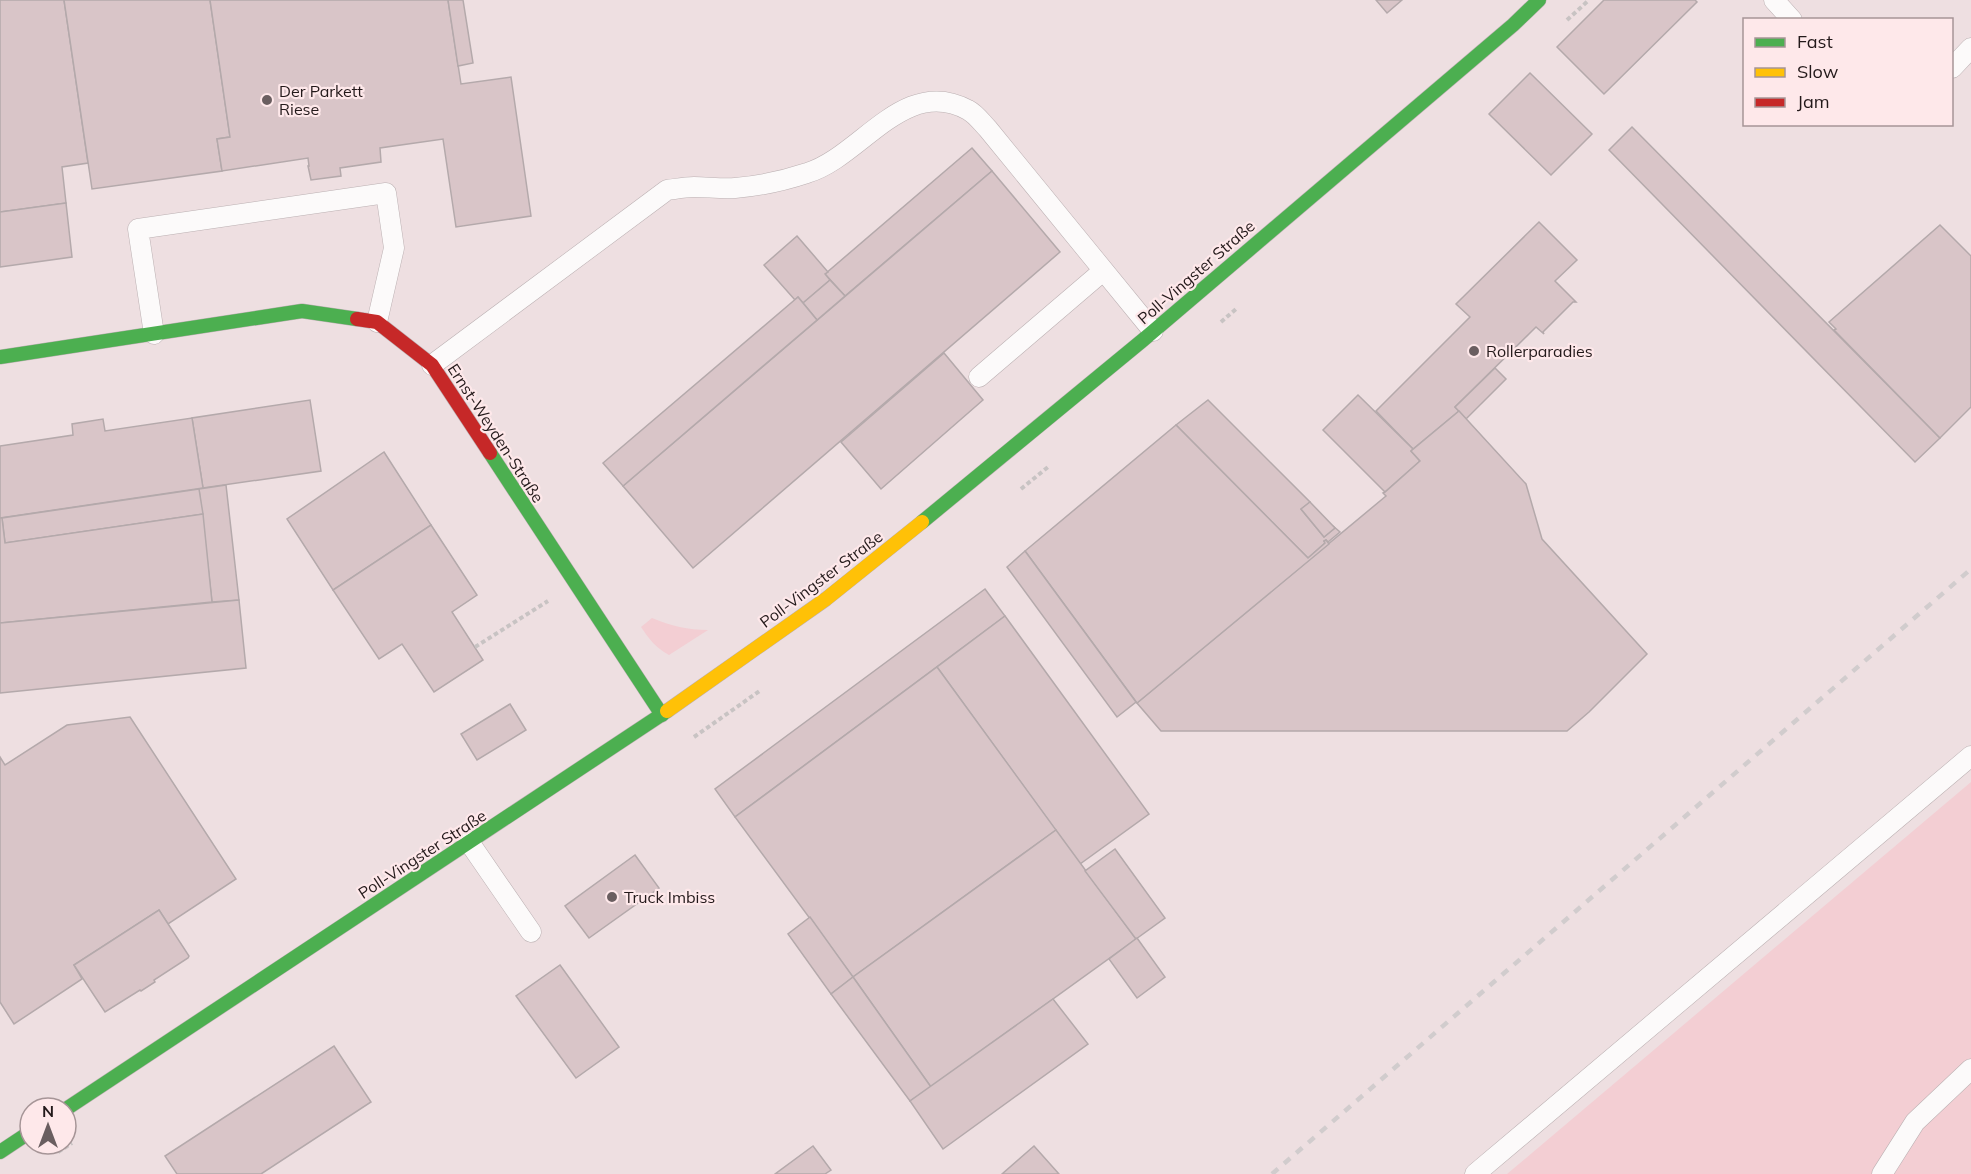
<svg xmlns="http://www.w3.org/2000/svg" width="1971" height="1174" viewBox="0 0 1971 1174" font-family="Mulish,sans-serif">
  <rect width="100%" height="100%" fill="#eedfe1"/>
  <g fill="#f3ced3">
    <path d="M652 618C671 626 688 630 708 630L669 655C656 648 649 639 641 627Z"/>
    <path d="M1971 782V1174H1507Z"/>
  </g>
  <g fill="#d9c5c8" stroke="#b4a9ab" stroke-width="1.5">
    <path d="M0 0H64L88 163 62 167 66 203 0 212Z"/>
    <path d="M64 0H210L230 137 217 139 222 171 92 189Z"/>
    <path d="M210 0H448L461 84 511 77 531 216 456 227 443 139 380 148 381 162 340 168 341 176 311 180 308 166H309L308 158 222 171 217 139 230 137Z"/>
    <path d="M448 0H463L473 63 458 66Z"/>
    <path d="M1376 0H1402L1387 13Z"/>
    <path d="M1604 0H1695L1697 2 1604 94 1557 47Z"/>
    <path d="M1530 73 1592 134 1551 175 1489 114Z"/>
    <path d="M1632 127 1940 438 1915 462 1609 150Z"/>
    <path d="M972 148 992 171 845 296 825 274Z"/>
    <path d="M992 171 1060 252 693 568 623 486Z"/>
    <path d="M66 203 72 257 0 267V212Z"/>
    <path d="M1539 222 1577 260 1555 281 1576 302H1573L1543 332 1544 334 1536 327 1455 407 1459 411 1413 449 1376 411 1470 317 1456 304Z"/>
    <path d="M1940 225 1971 256V407L1940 438 1834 330 1836 329 1829 322Z"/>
    <path d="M797 236 828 272 825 274 830 280 803 303 798 297 795 300 764 265Z"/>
    <path d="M830 280 845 296 817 320 803 303Z"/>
    <path d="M798 297 817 320 623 486 603 463Z"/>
    <path d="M944 353 983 400 881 489 841 442Z"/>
    <path d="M1495 368 1506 379 1466 419 1455 407Z"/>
    <path d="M1358 395 1413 449 1411 451 1420 461 1385 492 1323 430Z"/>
    <path d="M310 400 321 471 203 488 192 418Z"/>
    <path d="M1208 400 1310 502 1301 509 1324 537 1335 528 1333 526 1340 532 1328 542 1326 540 1324 541 1325 543 1308 558 1176 425Z"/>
    <path d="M1459 411 1526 484 1542 539 1647 654 1589 712 1567 731H1161L1137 703 1386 496 1383 493 1385 492 1420 461 1411 451Z"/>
    <path d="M192 418 203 488 0 518V446L73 435 72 424 103 419 105 431Z"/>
    <path d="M1176 425 1308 558 1325 543 1324 541 1326 540 1329 544 1137 703 1025 551Z"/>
    <path d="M384 452 431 525 333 590 287 519Z"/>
    <path d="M226 485 239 600 212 602 199 489Z"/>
    <path d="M199 489 203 514 5 543 2 518Z"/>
    <path d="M1310 502 1335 528 1324 537 1301 509Z"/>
    <path d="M203 514 212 602 0 623V518H2L5 543Z"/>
    <path d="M431 525 477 595 452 612 483 660 434 692 402 644 379 659 333 590Z"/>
    <path d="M1025 551 1136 702 1117 717 1007 567Z"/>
    <path d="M985 589 1005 616 735 817 715 789Z"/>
    <path d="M239 600 246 668 0 693V623Z"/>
    <path d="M1005 616 1149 814 1080 864 937 667Z"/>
    <path d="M937 667 1056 830 853 977 735 817Z"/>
    <path d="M510 704 526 730 477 760 461 734Z"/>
    <path d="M130 717 236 879 168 924 159 910 74 965 82 979 14 1024 0 1002V757L5 765 67 725Z"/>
    <path d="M1056 830 1136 939 931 1087 853 977Z"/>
    <path d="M1115 849 1165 918 1136 939 1085 871Z"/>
    <path d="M635 855 659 888 589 938 565 906Z"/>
    <path d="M159 910 189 956 188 958 154 980 155 982 141 991 140 990 105 1012 74 965Z"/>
    <path d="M810 917 853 977 831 994 788 934Z"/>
    <path d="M1137 938 1165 977 1137 998 1109 959Z"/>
    <path d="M560 965 619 1047 576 1078 516 996Z"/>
    <path d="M853 977 931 1087 910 1101 831 994Z"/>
    <path d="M1053 999 1088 1044 943 1149 910 1101Z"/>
    <path d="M334 1046 371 1102 261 1174H177L165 1156Z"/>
    <path d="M813 1146 831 1170 825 1174H775Z"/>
    <path d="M1034 1146 1059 1174H1002Z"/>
  </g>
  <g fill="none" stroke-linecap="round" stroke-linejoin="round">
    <defs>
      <g id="lane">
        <path d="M1774 0 1792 20"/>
        <path d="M1952 68 1971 48"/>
        <path d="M154 334 138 229 386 193 394 248 377 322"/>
        <path d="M432 365 667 190C675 189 685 187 694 187 707 187 722 189 735 188 760 186 783 181 807 173 861 157 904 75 968 110 976 114 982 123 988 129L1153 331"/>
        <path d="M979 377 1103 271"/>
        <path d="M469 842 531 932"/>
        <path d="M1475 1174 1971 756"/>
        <path d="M1882 1174 1915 1122 1971 1069"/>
      </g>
      <g id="fast">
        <path d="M0 357 302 311 357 319"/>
        <path d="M490 453 662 715"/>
        <path d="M922 522 1143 340 1513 25 1539 0"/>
        <path d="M66 1109 667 711"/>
        <path d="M0 1152 30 1132"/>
      </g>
      <path id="slow" d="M667 711 826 599 922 522"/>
      <path id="jam" d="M357 319 377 322 432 365 490 453"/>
    </defs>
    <use href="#lane" stroke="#bbb0b2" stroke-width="21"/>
    <use href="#fast" stroke="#bbb0b2" stroke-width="15"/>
    <use href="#slow" stroke="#bbb0b2" stroke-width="15"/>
    <use href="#jam" stroke="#bbb0b2" stroke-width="15"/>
    <g stroke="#c8c3c3" stroke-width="4" stroke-dasharray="4.5 3" stroke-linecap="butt">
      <path d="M1567 20 1589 0"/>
      <path d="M1221 322 1236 309"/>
      <path d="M1021 489 1048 467"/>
      <path d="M475 647 548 601"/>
      <path d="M694 737 761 690"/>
      <path d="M58 1152 72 1143"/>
    </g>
    <use href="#lane" stroke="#fcfafa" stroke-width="20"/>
    <use href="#fast" stroke="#4caf50" stroke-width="14"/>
    <use href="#slow" stroke="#ffc107" stroke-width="14"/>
    <use href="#jam" stroke="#c62828" stroke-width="14"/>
    <path stroke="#d1cccd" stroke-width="4.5" stroke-dasharray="8 8" stroke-linecap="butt" d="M1272 1174 1971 569"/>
  </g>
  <g fill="#6a5e60" stroke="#fee8ea" stroke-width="2">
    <circle cx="267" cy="100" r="6"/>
    <circle cx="1474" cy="351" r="6"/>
    <circle cx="612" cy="897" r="6"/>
  </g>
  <g text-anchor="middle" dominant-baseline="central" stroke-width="4.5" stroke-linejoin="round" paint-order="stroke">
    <g font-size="16" fill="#23191a" stroke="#fee8ea" text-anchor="start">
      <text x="279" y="91">Der Parkett<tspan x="279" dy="18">Riese</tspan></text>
      <text x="1486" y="351">Rollerparadies</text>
      <text x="624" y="897">Truck Imbiss</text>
    </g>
    <g font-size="16" fill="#23191a" stroke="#fee8ea">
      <text transform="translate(1196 272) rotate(-41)">Poll-Vingster Straße</text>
      <text transform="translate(496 433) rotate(57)">Ernst-Weyden-Straße</text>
      <text transform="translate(821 579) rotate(-37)">Poll-Vingster Straße</text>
      <text transform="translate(422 854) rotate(-33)">Poll-Vingster Straße</text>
    </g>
  </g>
  <rect x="1743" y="18" width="210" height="108" fill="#fee8ea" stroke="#a69597" stroke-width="1.5"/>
  <rect x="1755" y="38" width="30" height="9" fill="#4caf50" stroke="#a69597" stroke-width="1.5"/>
  <text x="1797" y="48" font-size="18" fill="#23191a">Fast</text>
  <rect x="1755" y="68" width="30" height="9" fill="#ffc107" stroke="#a69597" stroke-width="1.5"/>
  <text x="1797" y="78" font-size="18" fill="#23191a">Slow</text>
  <rect x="1755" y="98" width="30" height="9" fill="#c62828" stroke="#a69597" stroke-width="1.5"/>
  <text x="1797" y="108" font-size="18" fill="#23191a">Jam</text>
  <g transform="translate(48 1126)"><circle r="28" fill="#fee8ea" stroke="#a69597" stroke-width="1.5"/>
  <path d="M0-4.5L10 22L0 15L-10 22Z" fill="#6a5e60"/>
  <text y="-9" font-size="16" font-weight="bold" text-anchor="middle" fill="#23191a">N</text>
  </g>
</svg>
